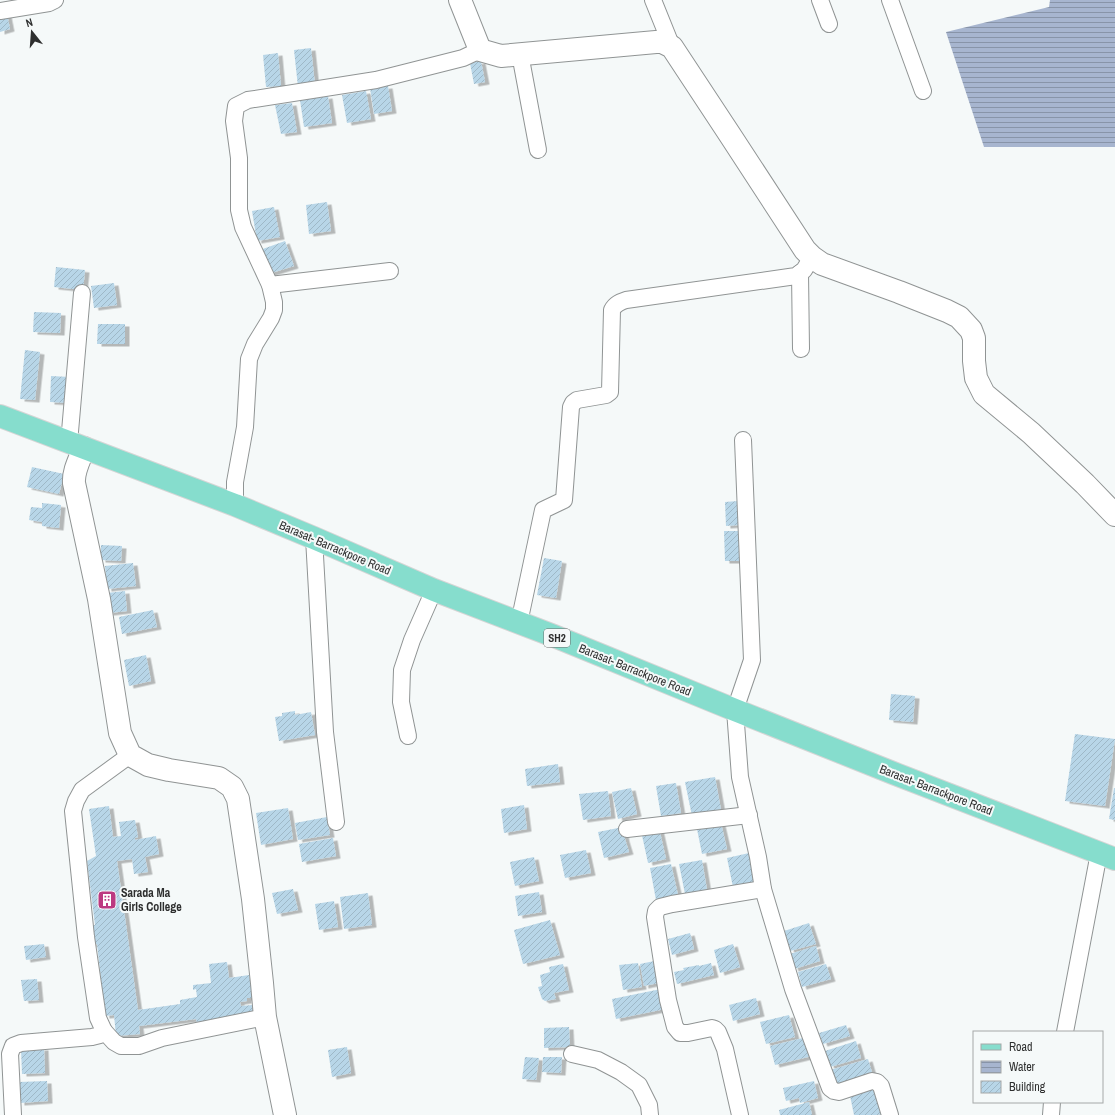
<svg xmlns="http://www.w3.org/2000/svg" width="1115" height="1115" viewBox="0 0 1115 1115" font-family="'Archivo Narrow',sans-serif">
  <defs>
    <pattern id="water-rules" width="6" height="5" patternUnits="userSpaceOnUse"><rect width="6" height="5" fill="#a7b5cf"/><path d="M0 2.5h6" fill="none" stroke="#8894a8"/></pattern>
    <pattern id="building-hatch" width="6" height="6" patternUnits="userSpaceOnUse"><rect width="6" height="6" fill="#b8d6e8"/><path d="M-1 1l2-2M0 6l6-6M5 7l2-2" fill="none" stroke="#9eb8c7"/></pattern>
    <filter id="shadow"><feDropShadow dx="4.5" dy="2.5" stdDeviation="0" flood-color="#0004"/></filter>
  </defs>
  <rect width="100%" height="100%" fill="#f5f9f9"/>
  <path fill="url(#water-rules)" d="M1050 0H1115V147H984L946 32 1049 7Z"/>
  <g fill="url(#building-hatch)" filter="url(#shadow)">
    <path d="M7 14 10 29 0 32V16Z"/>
    <path d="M311 48 315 85 298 87 294 50Z"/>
    <path d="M278 53 281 86 266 87 263 55Z"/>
    <path d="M481 61 485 82 474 84 470 63Z"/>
    <path d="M388 86 392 111 374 114 370 88Z"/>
    <path d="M366 91 371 119 347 123 342 95Z"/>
    <path d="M328 96 332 123 304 127 300 100Z"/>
    <path d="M292 103 297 132 281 134 275 105Z"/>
    <path d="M327 202 331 231 309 234 306 205Z"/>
    <path d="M274 207 280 237 257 241 252 211Z"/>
    <path d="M285 241 294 266 268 274 260 250Z"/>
    <path d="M56 267 85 270 83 290 54 287Z"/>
    <path d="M114 283 117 305 94 308 91 286Z"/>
    <path d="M34 312 61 313 60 333 33 332Z"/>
    <path d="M98 324H125V344H97Z"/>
    <path d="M25 350 40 352 35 400 20 399Z"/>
    <path d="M51 376 70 377 69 403 50 402Z"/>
    <path d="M32 467 64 474 59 494 27 487Z"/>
    <path d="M738 501 739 525 726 526 725 502Z"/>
    <path d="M42 503 61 505 59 528 42 526V522L29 520 31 507 42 508Z"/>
    <path d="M724 531H739L740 561H725Z"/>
    <path d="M101 545 122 546 121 561 101 560Z"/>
    <path d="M544 558 562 561 556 598 537 595Z"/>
    <path d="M133 563 136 586 107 589 105 566Z"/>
    <path d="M125 591 127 611 109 613 107 593Z"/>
    <path d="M153 610 157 627 122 634 119 617Z"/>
    <path d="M146 655 151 681 129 686 124 660Z"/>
    <path d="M891 694 915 696 913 722 889 720Z"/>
    <path d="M295 711V715L311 712 315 735 279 741 275 717 282 716V713Z"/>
    <path d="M1075 734 1115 739 1105 806 1065 801Z"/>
    <path d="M558 764 560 782 527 786 525 769Z"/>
    <path d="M715 777 721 810 692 816 685 782Z"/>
    <path d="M676 783 681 813 661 816 656 786Z"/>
    <path d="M631 788 637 814 618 819 612 792Z"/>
    <path d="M1114 788H1115V820L1109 819Z"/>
    <path d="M608 791 611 816 583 820 579 794Z"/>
    <path d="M524 805 527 829 504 833 501 809Z"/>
    <path d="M109 806 113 837 121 836 119 822 135 820 138 837 135 838V840L156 836 159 854 145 857 148 872 134 874 132 859 117 861 138 1010 180 1004V1000L197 997 196 989 193 990V985L211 983 209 964 227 962 229 978 249 975 253 998H247V1001L240 1002 241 1006 252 1005 254 1016 197 1023 196 1019 139 1026 140 1034 116 1036 114 1015 105 1016 97 944 92 945 89 926 95 925 87 861 96 856 89 809Z"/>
    <path d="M288 808 293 839 261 845 256 813Z"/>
    <path d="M327 817 330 835 298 840 295 823Z"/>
    <path d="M720 819 727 849 702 854 696 824Z"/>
    <path d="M623 827 625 839 629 852 604 858 598 832Z"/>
    <path d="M659 828 666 859 648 863 641 831Z"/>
    <path d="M333 838 336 856 302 862 299 844Z"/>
    <path d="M586 850 591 873 565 878 560 855Z"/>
    <path d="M749 853 755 888 734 892 727 858Z"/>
    <path d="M534 857 539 881 515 886 510 862Z"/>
    <path d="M702 860 707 890 685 894 679 864Z"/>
    <path d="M671 864 678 895 656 900 650 868Z"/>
    <path d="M293 889 298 910 277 914 272 893Z"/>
    <path d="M539 892 542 912 518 916 515 896Z"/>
    <path d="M368 893 372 925 344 929 340 897Z"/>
    <path d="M334 901 338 927 319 930 315 904Z"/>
    <path d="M550 920 560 955 523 964 514 930Z"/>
    <path d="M809 923 816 944 790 951 784 931Z"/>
    <path d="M690 933 694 949 672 955 668 939Z"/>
    <path d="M44 944 46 957 26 960 24 946Z"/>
    <path d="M733 944 740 967 720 973 714 950Z"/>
    <path d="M816 946 820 961 794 969 790 954Z"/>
    <path d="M659 960 663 982 644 986 640 964Z"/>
    <path d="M638 963 642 987 623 990 619 965Z"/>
    <path d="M711 963 714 975 677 984 674 972 684 970 683 968 699 965V966Z"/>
    <path d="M563 964 569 990 554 993 556 999 545 1001 542 999 538 987 542 986 540 975 550 972 549 967Z"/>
    <path d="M826 964 831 979 802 987 798 972Z"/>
    <path d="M37 979 39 1000 24 1001 21 980Z"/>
    <path d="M661 989 665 1009 616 1019 612 999Z"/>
    <path d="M756 998 760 1014 733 1021 729 1005Z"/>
    <path d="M789 1015 795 1037 766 1044 760 1022Z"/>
    <path d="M846 1025 850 1036 823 1044 819 1033Z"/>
    <path d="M569 1027 570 1047 544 1048V1028Z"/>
    <path d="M807 1037 812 1056 775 1065 770 1046Z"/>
    <path d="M856 1041 861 1058 830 1067 825 1051Z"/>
    <path d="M347 1047 351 1073 332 1077 328 1050Z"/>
    <path d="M44 1048 45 1073 22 1074 21 1049Z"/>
    <path d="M525 1057 539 1058 536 1080 522 1079Z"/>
    <path d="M543 1057H562L561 1073 542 1072Z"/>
    <path d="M868 1059 873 1076 835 1088 830 1070Z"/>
    <path d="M47 1081 48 1101 20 1103 19 1082Z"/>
    <path d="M814 1081 818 1098 800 1103 799 1098 786 1101 783 1088Z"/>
    <path d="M876 1085 882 1114 877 1115H854L849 1091Z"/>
    <path d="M809 1102 812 1115H780L779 1110Z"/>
  </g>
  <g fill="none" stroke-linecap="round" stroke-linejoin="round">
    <defs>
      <g id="street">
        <path d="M653 0 672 47"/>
        <path d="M820 0 829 24"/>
        <path d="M890 0 923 91"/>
        <path d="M0 11 49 3 55 0"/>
        <path d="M520 54 538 150"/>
        <path d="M800 273 801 349"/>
        <path d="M270 285 390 271"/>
        <path d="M743 440 752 660 735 710 740 777 758 857 763 889 793 989 830 1088 834 1091 839 1092 872 1081 877 1082 881 1086 890 1115"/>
        <path d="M69 443 82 293"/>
        <path d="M235 505V482L245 427 249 359 255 344 271 318 274 310V302L270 285 243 227 239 210V158L234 121 236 106 248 100 376 80 463 58 480 50"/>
        <path d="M314 538 325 732 336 822"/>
        <path d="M519 623 543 510 564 500 571 407 573 403 577 400 606 395 610 392 612 310C615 304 620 302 626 300L796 276 804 270 812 257"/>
        <path d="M408 736 401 702 402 670 412 640 434 590"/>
        <path d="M627 829 749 815"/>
        <path d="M104 1031 114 1042 121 1046H139L162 1038 265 1017"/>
        <path d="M1065 1032 1099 853"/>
        <path d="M572 1054 598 1060 621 1072 639 1085 649 1105 650 1115"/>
        <path d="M13 1115 10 1054 13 1046 21 1043 92 1037 100 1035 104 1031 98 1018 86 937 73 811 76 801 82 790 130 755"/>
        <path d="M740 1115 725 1049 718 1032 715 1029 712 1028 688 1033H680L675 1027 668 1000 655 917 656 911 660 907 672 904 763 889"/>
        <path d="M1051 1115 1052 1102"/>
      </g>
      <g id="secondary">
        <path d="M460 0 480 50 501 56 656 42H662L672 47 730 135 805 250 812 257 822 264 899 292 947 311 959 317 971 330 974 338V361L976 378 984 394 1031 433 1085 484 1115 515"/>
        <path d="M84 448C80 459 73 471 74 483L99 599 120 733 130 755 148 765 169 770 219 778 232 787 238 799 253 899 262 983 265 1017 285 1115"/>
      </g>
      <path id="primary" d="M0 416 235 505 314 538 434 590 554 636 735 710 893 773 1115 859"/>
    </defs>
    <use href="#street" stroke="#909494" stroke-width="18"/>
    <use href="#secondary" stroke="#909494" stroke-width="24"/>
    <use href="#primary" stroke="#d5d5d5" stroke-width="24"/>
    <use href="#street" stroke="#fff" stroke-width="16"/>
    <use href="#secondary" stroke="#fff" stroke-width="22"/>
    <use href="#primary" stroke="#86ddcd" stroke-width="22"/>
  </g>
  <defs>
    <symbol id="building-square" viewBox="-11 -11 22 22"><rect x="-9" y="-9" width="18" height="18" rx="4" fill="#bc3a81" stroke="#f5f9f9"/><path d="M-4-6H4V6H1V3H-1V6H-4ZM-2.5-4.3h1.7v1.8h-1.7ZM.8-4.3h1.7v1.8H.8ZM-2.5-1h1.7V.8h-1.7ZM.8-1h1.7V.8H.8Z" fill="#fff"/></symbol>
  </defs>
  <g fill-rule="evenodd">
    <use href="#building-square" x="96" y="889" width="22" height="22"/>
  </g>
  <g text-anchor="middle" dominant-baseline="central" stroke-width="4" stroke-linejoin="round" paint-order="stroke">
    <rect fill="#f5f9f9" stroke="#6a6c6c" stroke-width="1" x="544" y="629" width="26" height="18" rx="3"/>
    <g font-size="11" font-weight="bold" fill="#2e2f2f">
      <text x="557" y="638">SH2</text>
    </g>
    <g font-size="12" fill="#2e2f2f" stroke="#f5f9f9">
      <text transform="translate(335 548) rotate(23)">Barasat- Barrackpore Road</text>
      <text transform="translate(635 670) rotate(22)">Barasat- Barrackpore Road</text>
      <text transform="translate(936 790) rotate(21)">Barasat- Barrackpore Road</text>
    </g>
    <g font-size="12" font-weight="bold" fill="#2e2f2f" stroke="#f5f9f9" text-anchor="start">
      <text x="121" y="893">Sarada Ma<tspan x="121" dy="14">Girls College</tspan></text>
    </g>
  </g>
  <rect x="973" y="1031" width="130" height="72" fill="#f5f9f9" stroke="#a5a8a8"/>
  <rect x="981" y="1044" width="20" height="6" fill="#86ddcd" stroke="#a5a8a8"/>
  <text x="1009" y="1051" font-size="12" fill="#2e2f2f">Road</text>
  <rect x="981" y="1061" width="20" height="12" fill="url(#water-rules)" stroke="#a5a8a8"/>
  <text x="1009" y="1071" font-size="12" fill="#2e2f2f">Water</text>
  <rect x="981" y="1081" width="20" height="12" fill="url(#building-hatch)" stroke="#a5a8a8"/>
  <text x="1009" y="1091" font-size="12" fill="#2e2f2f">Building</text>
  <g transform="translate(32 32) rotate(343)" stroke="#f5f9f9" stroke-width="3" paint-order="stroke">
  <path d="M0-3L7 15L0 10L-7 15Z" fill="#2e2f2f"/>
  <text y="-6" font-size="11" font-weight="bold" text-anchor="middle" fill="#2e2f2f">N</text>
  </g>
</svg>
